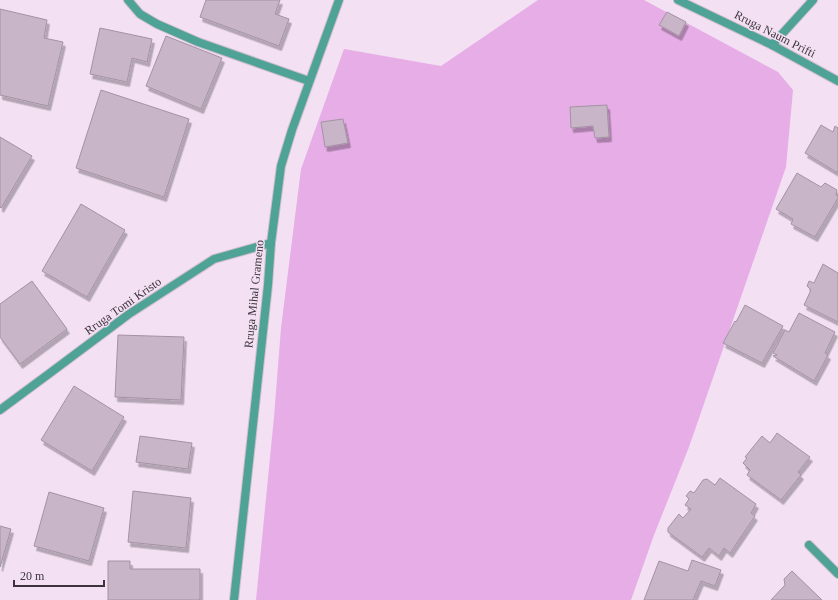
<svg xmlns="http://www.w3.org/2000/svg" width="838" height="600" viewBox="0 0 838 600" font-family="'Times New Roman',serif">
  <defs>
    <filter id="shadow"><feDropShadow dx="2.5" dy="4.5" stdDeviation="0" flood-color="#0004"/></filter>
  </defs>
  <rect width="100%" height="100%" fill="#f3e0f3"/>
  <path fill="#e6ade6" d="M538 0H644L778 72 793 90 786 167 689 447 654 535 631 600H256L274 417 281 328 301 169 344 49 441 66Z"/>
  <g fill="#c8b5c8" stroke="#a492a4" filter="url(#shadow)">
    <path d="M206 0H280L275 14 289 19 279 46 200 17Z"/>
    <path d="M0 9 47 20 44 38 63 42 48 106 0 95Z"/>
    <path d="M667 12 686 22 679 36 659 25Z"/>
    <path d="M100 28 152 39 147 62 132 58 127 82 90 74Z"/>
    <path d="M166 36 222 58 201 109 146 86Z"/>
    <path d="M101 90 189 119 164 197 76 168Z"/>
    <path d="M607 105 609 137 595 138 593 126 571 128 570 107Z"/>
    <path d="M343 119 348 143 325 147 321 122Z"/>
    <path d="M821 125 833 132 835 126 838 128V173L805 153Z"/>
    <path d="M0 137 32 156 1 208 0 207Z"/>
    <path d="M797 173 821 187 825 183 837 190 836 195 838 196V198L815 237 791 224 793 219 776 209Z"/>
    <path d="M81 204 125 230 87 297 42 271Z"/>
    <path d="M823 264 838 273V322L804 305 811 290 807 286 809 281 814 283Z"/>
    <path d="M32 281 67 329 20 364 0 337V304Z"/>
    <path d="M745 305 783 326 762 363 723 343 735 321 736 322Z"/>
    <path d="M799 313 835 332 825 353 828 355 814 381 773 356 777 355 773 353 785 330 789 332Z"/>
    <path d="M118 335 184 337 181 400 115 397Z"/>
    <path d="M74 386 124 417 92 471 41 440Z"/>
    <path d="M777 433 810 457 798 472 801 475 781 500 747 475 750 470 743 463 747 458 745 457 762 436 770 443Z"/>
    <path d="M140 436 192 443 188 469 136 462Z"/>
    <path d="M720 478 756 504 751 513 755 516 730 553 724 548 719 556 709 548 702 557 668 532V528L679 514 683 518 691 509 685 505 689 499 686 496 690 491 694 493 703 480 707 479 715 485Z"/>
    <path d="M133 491 191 498 186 548 128 542Z"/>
    <path d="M49 492 104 508 89 561 34 546Z"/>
    <path d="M0 526 11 529 0 567Z"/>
    <path d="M692 560 721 570 715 586 701 581 693 600H644L659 561 688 571Z"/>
    <path d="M108 561H130V569H200V600H108Z"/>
    <path d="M792 571 822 600H771L785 585 784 579Z"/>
  </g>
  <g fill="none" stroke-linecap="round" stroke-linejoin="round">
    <defs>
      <g id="service">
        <path d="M128 0 140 14 157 24 198 42 309 81"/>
        <path d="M772 45 813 0"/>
      </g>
      <g id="minor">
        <path d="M678 0 772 45 838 81"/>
        <path d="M0 410 50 373 129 314 214 259 271 243"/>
        <path d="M809 545 838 574"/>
      </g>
      <path id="tertiary" d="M234 600 268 285 271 243 281 166 292 130 339 0"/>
    </defs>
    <use href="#service" stroke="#cebece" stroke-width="10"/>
    <use href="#minor" stroke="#cebece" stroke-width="10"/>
    <use href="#tertiary" stroke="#cebece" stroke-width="10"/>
    <use href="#service" stroke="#4ea296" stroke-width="8"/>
    <use href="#minor" stroke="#4ea296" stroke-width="8"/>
    <use href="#tertiary" stroke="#4ea296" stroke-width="8"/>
  </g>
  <g text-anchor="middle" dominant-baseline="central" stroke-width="3" stroke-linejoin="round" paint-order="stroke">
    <g font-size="12" fill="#3c343c" stroke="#f3e0f3">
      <text transform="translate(775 34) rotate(27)">Rruga Naum Prifti</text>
      <text transform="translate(254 294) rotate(-84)">Rruga Mihal Grameno</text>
      <text transform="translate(123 306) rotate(-35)">Rruga Tomi Kristo</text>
    </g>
  </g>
  <path d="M14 580v6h90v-6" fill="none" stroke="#3c343c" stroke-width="2"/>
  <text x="20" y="580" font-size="12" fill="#3c343c" stroke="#f3e0f3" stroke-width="3" paint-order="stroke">20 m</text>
</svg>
